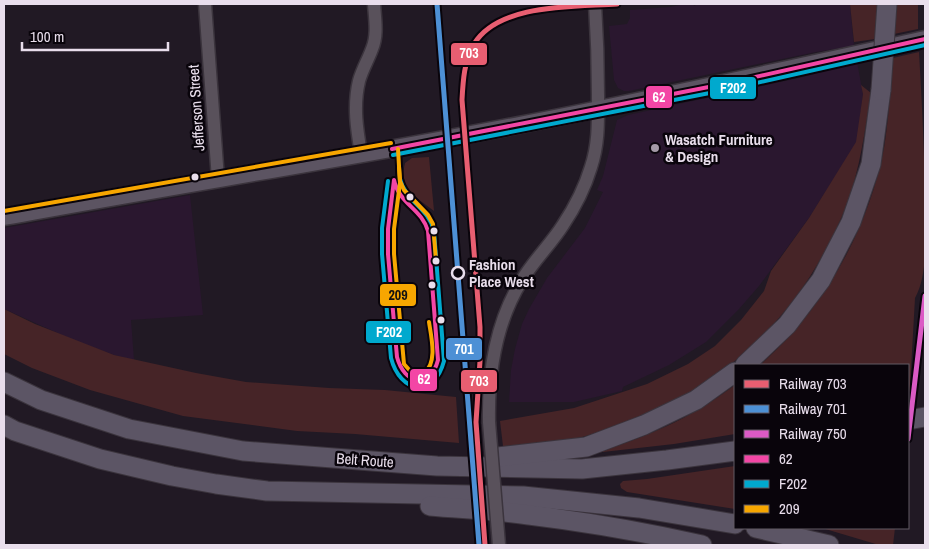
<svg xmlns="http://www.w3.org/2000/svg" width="929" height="549" viewBox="0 0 929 549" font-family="'Archivo Narrow',sans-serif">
  <rect width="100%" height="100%" fill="#211924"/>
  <g fill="#2a172f">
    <path d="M685 4H693L694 6 698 4H850L854 46 816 52 629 91H624L618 88 614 80 609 26 627 24 630 18V10L670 7Z"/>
    <path d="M857 62 863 94 857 142 809 218 759 286 739 309 706 342 669 365 623 387 622 391 574 402H509L511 370 515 349 522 324 529 309 547 278 585 228 603 192 597 190 603 176 617 120 628 115 803 77Z"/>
    <path d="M190 195 203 315 131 320 134 360 114 355 73 340 4 309V228Z"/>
  </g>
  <g fill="#462427">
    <path d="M850 4H877L875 39 854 42Z"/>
    <path d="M897 4H918V29L894 34Z"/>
    <path d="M919 52C922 105 925 158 925 212 925 238 928 275 915 298L909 405 908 406V365H760C823 310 868 231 884 148 889 118 890 88 893 58Z"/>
    <path d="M861 85 871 93C865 130 860 169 847 204 805 310 728 387 621 424 602 431 583 438 563 441 543 444 523 445 503 446L500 421 574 408 647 384 688 364 715 346 741 320 764 291 771 271 809 218 856 142 863 94Z"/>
    <path d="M429 157 434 211 406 190 403 173 405 163 412 158Z"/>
    <path d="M4 309 35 324 114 355 196 373 246 382 329 388 385 390 456 397 459 443 355 434 297 431 183 416 90 390 32 368 4 354Z"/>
    <path d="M735 385V434L674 444 594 453C649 436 688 420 735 385Z"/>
    <path d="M735 466V509L627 492 621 488 620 484 623 481 647 479Z"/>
    <path d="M822 528H895L893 545H879Z"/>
  </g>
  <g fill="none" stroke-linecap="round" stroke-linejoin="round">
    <defs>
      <g id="minor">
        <path d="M205 4 218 179"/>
        <path d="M361 154C357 130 353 106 359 81 362 70 368 60 372 49 378 35 375 19 374 4"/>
        <path d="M489 422C488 372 495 323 522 280 534 260 551 244 563 225 575 207 585 187 591 167 599 143 598 120 598 95 598 64 597 34 595 4"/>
      </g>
      <path id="major" d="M4 217C177 185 351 158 524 124 658 98 792 68 925 39"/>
      <g id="highway">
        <path d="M745 365 787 325 821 280 851 222 871 164 881 90"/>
        <path d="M4 382 41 400 129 429 243 451 437 466 582 469 667 460 735 451"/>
        <path d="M908 420 925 417"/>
        <path d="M4 425 15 431 100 459 172 476 216 484 267 491 523 496 639 508 735 524"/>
        <path d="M498 457 586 447 644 425 696 400 735 372"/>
        <path d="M430 506C463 509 496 510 529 515 587 522 644 532 702 545"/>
        <path d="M756 528 829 545"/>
      </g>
    </defs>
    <use href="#minor" stroke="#3b343d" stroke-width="15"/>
    <use href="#major" stroke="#3b343d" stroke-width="19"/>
    <use href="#highway" stroke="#3b343d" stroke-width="21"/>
    <use href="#minor" stroke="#59515b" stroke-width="12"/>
    <use href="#major" stroke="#5c5462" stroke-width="16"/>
    <use href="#highway" stroke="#5c5565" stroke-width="19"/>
    <defs>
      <path id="minor-bridge" d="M489 422 499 545"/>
      <path id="highway-bridge" d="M881 90 887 4"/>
    </defs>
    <use href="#minor-bridge" stroke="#3b343d" stroke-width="15" stroke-linecap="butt"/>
    <use href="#highway-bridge" stroke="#3b343d" stroke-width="21" stroke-linecap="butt"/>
    <use href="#minor-bridge" stroke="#59515b" stroke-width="12"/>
    <use href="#highway-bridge" stroke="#5c5565" stroke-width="19"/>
    <defs>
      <g id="bus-1">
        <path d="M392 149 724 84 925 39"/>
        <path d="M394 180C399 204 422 209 428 231L438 360C430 391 404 384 397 357L388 254V229Z"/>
      </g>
      <g id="bus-2">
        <path d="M393 155 725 90 925 45"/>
        <path d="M388 181 382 228V254L391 358C400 393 434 399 444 361L434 231C429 208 405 201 400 179"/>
      </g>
      <g id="bus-3">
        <path d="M398 149 400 183 394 229V254L404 364 412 373H424C438 363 431 336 429 322"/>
        <path d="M399 167 400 181 404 190 428 215 433 224 436 260"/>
        <path d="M4 211 391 143"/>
      </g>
    </defs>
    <use href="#bus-1" stroke="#09040b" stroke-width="8"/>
    <use href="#bus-2" stroke="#09040b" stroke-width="8"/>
    <use href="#bus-3" stroke="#09040b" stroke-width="8"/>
    <use href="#bus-1" stroke="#f346a5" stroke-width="4"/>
    <use href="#bus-2" stroke="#00a9ce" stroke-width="4"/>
    <use href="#bus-3" stroke="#f7a600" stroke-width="4"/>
    <defs>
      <path id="rail-1" d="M485 545 476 422 480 361V327L462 100C463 81 464 61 474 44 499 3 575 7 617 4"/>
      <path id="rail-2" d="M437 4 479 545"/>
      <path id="rail-3" d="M908 439 925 296"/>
    </defs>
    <use href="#rail-1" stroke="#09040b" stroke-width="9"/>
    <use href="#rail-2" stroke="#09040b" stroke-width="9"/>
    <use href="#rail-3" stroke="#09040b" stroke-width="9"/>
    <use href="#rail-1" stroke="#e85e71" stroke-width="5"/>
    <use href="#rail-2" stroke="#4d90d5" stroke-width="5"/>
    <use href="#rail-3" stroke="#db5ac5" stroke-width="5"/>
  </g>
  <circle fill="#a399a6" stroke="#09040b" stroke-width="2" cx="655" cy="148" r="5"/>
  <g fill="#e9deec" stroke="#09040b" stroke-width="2">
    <circle cx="195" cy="177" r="4.5"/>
    <circle cx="410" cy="197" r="4.5"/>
    <circle cx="434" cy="231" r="4.5"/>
    <circle cx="436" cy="261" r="4.5"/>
    <circle cx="432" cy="285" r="4.5"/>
    <circle cx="441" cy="320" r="4.5"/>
  </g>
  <circle fill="#09040b" stroke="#e9deec" stroke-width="2.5" cx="458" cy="273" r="6"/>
  <g text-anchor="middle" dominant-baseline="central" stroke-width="5" stroke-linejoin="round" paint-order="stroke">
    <g font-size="15" fill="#e9deec" stroke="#09040b">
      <text transform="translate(196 108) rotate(-94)">Jefferson Street</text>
      <text transform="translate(365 460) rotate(4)">Belt Route</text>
    </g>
    <g font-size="15" font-weight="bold" fill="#e9deec" stroke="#09040b" text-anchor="start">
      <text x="665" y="139">Wasatch Furniture<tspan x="665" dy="17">&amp; Design</tspan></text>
    </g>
    <g font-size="15" font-weight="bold" fill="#e9deec" stroke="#09040b" text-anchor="start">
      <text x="469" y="264">Fashion<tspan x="469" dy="17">Place West</tspan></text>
    </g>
  </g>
  <g stroke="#09040b" stroke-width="2">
    <rect x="450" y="42" width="38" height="24" rx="5" fill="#e85e71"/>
    <rect x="709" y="76" width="48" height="24" rx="5" fill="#00a9ce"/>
    <rect x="645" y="85" width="28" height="24" rx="5" fill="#f346a5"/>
    <rect x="379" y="283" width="38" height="24" rx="5" fill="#f7a600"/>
    <rect x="365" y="320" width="47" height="24" rx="5" fill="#00a9ce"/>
    <rect x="445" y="337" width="38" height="24" rx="5" fill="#4d90d5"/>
    <rect x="409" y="368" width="29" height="24" rx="5" fill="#f346a5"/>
    <rect x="460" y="369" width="38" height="24" rx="5" fill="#e85e71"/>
  </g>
  <g font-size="14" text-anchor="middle" font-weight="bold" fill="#fff">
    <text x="469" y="58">703</text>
    <text x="733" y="93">F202</text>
    <text x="659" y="102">62</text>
    <text x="389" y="337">F202</text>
    <text x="464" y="354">701</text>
    <text x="424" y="384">62</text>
    <text x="479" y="386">703</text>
  </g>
  <g font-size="14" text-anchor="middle" font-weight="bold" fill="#111">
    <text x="398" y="300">209</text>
  </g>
  <rect width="929" height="549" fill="none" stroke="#e9deec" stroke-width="10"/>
  <rect x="734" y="364" width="175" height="165" fill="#09040b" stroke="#635b65"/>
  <rect x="744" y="380" width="25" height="8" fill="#e85e71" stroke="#635b65"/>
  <text x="779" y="389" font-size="15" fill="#e9deec">Railway 703</text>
  <rect x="744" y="405" width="25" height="8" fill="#4d90d5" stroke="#635b65"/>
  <text x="779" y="414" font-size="15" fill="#e9deec">Railway 701</text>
  <rect x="744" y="430" width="25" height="8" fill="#db5ac5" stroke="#635b65"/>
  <text x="779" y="439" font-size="15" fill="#e9deec">Railway 750</text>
  <rect x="744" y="455" width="25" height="8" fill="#f346a5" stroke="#635b65"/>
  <text x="779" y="464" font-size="15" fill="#e9deec">62</text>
  <rect x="744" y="480" width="25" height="8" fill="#00a9ce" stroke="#635b65"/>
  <text x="779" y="489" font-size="15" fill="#e9deec">F202</text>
  <rect x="744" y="505" width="25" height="8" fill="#f7a600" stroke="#635b65"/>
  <text x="779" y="514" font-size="15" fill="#e9deec">209</text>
  <path d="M22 42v8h146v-8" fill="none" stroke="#e9deec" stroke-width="2.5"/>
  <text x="30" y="42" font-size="15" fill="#e9deec" stroke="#09040b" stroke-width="4" paint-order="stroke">100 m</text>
</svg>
